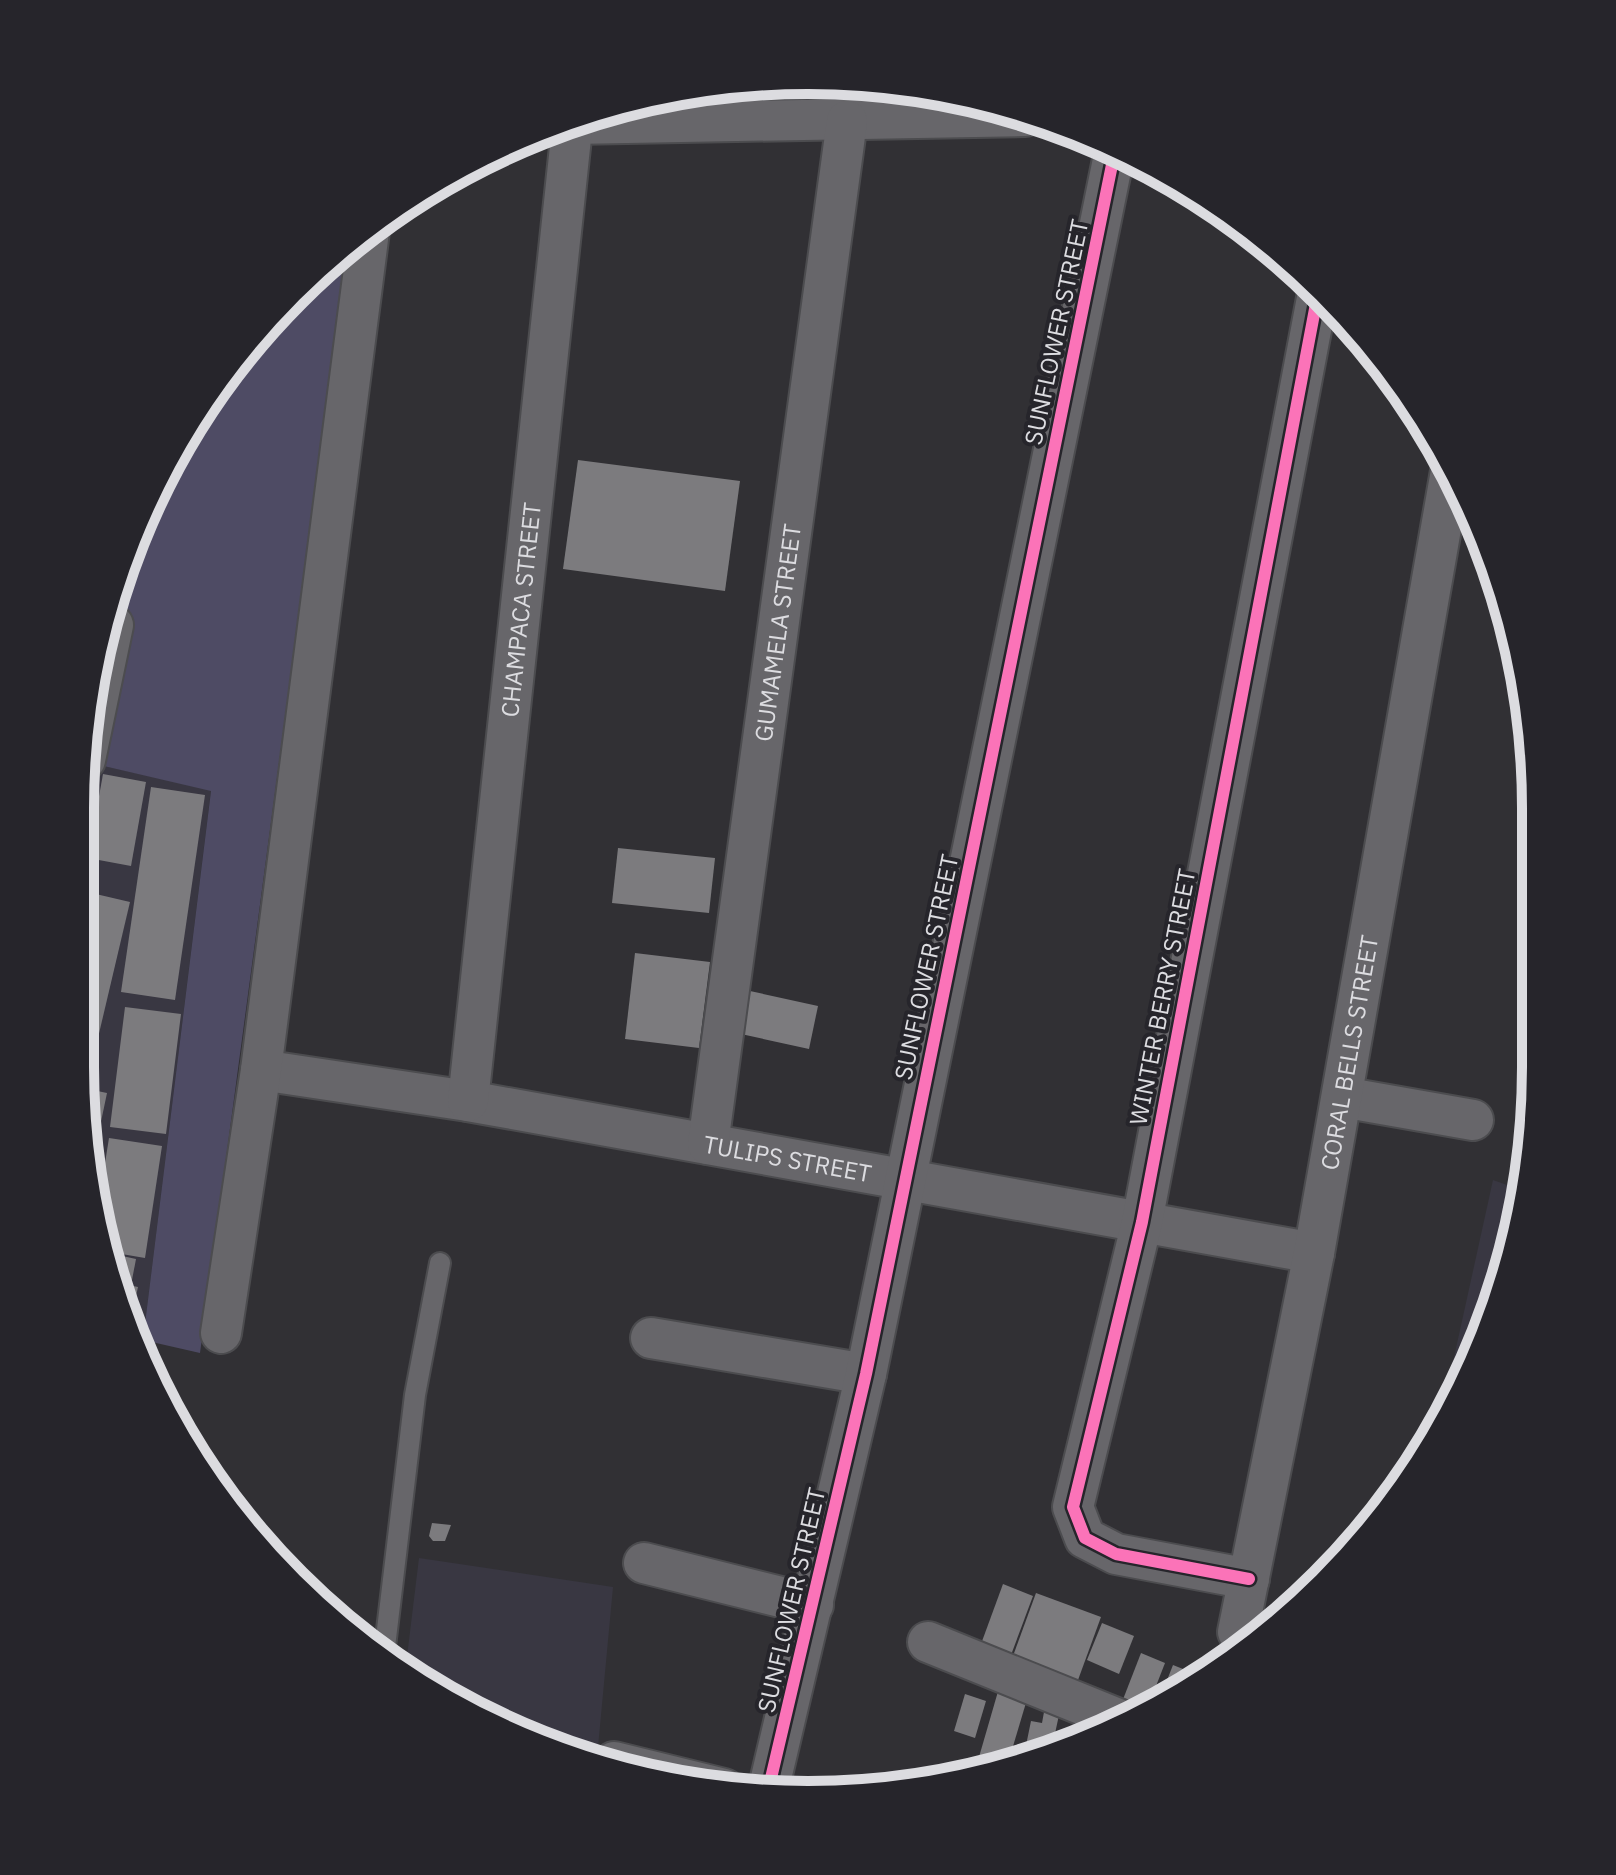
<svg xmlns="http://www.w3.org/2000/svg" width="1616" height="1875" viewBox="0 0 1616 1875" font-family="'IBM Plex Sans',sans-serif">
  <rect width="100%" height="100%" fill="#313034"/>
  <g fill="#393742">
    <path d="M95 764 211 790 143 1340 136 1339 105 1255 80 1067 85 807Z"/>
    <path d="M1493 1180 1524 1191 1522 1209 1481 1345 1440 1421Z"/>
    <path d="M419 1558 613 1587 597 1758 530 1740 405 1673Z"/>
  </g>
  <path fill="#4e4b64" d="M348 247 200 1353 143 1340 211 791 95 764 86 713 155 486 231 364 328 260Z"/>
  <g fill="#7c7b7e">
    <path d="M830 82 872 84 871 95 829 96Z"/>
    <path d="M817 83H820V86L784 91V84Z"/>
    <path d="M777 84 776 94 727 89 728 86Z"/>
    <path d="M578 460 740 481 725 591 563 569Z"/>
    <path d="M103 774 146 782 131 866 88 858Z"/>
    <path d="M151 787 205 795 175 1000 121 992Z"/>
    <path d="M618 848 715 858 709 913 612 903Z"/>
    <path d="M83 891 130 902 93 1059 80 1056Z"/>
    <path d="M635 953 710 962 699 1048 625 1039Z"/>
    <path d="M750 991 818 1006 809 1049 741 1034Z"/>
    <path d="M125 1007 181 1014 166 1134 110 1127Z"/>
    <path d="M80 1059 95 1062 90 1085 82 1083Z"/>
    <path d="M83 1088 107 1093 93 1160H92Z"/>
    <path d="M109 1138 162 1146 145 1258 104 1251 98 1207Z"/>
    <path d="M104 1252 136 1259 132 1280 113 1276Z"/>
    <path d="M115 1282 138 1287 130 1323Z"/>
    <path d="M432 1523 451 1525 445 1541H433L429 1536Z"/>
    <path d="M1003 1584 1033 1596 1011 1655 981 1644Z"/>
    <path d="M1036 1593 1101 1617 1078 1680 1013 1656Z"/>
    <path d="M1102 1623 1134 1636 1119 1674 1087 1660Z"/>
    <path d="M1141 1653 1165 1663 1149 1704 1139 1709 1122 1702Z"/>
    <path d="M1173 1665 1203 1677 1160 1698Z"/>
    <path d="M999 1688 1028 1696 1008 1763 1002 1764 979 1757Z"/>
    <path d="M965 1694 986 1701 975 1738 954 1731Z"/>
    <path d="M1044 1712 1059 1715 1051 1752 1023 1760 1031 1721 1042 1723Z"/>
  </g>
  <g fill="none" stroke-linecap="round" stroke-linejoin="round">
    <defs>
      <path id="lane" d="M384 1655 415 1395 440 1263"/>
      <g id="street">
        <path d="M572 124 1025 116"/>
        <path d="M85 760 113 625"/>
        <path id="s1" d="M261 1070 468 1101 1314 1253"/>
        <path d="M1342 1097 1473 1120"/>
        <path id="s2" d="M468 1101 573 119"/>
        <path id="s3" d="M708 1144 847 121"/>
        <path d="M221 1333 261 1070 369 231"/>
        <path d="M651 1338 866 1374"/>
        <path d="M644 1563 813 1605"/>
        <path d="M1249 1579 1116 1554 1085 1538 1073 1507 1142 1222 1318 293"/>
        <path id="s4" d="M1238 1632 1314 1253 1451 471"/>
        <path d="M928 1642 1118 1719"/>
        <path d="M614 1762 724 1789"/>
        <path d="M768 1791 866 1374 1115 150"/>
      </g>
    </defs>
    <use href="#lane" stroke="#4c4c4f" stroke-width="24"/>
    <use href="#street" stroke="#4c4c4f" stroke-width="44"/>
    <use href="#lane" stroke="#67666a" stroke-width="20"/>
    <use href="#street" stroke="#67666a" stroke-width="40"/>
    <defs>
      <g id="cycleway">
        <path d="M1249 1579 1116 1554 1085 1538 1073 1507 1142 1222 1318 293"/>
        <path d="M768 1791 866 1374 1115 150"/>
      </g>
    </defs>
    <use href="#cycleway" stroke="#26252b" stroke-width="17"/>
    <use href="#cycleway" stroke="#fb73b8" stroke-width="12"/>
  </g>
  <g text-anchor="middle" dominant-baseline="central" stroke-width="8" stroke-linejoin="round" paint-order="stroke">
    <g font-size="24" fill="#dcdce0" stroke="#26252b">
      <text transform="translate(1056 332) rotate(-78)">SUNFLOWER STREET</text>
      <text stroke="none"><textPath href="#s2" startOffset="494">CHAMPACA STREET</textPath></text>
      <text stroke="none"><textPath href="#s3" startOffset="516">GUMAMELA STREET</textPath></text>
      <text transform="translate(926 967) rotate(-78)">SUNFLOWER STREET</text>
      <text transform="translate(1162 997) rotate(-79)">WINTER BERRY STREET</text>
      <text stroke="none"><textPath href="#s4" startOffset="590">CORAL BELLS STREET</textPath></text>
      <text stroke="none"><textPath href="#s1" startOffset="534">TULIPS STREET</textPath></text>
      <text transform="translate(791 1600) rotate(-77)">SUNFLOWER STREET</text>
    </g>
  </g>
  <path d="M0 0H1616V1875H0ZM808 94H808A714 714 0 0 1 1522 808V1067A714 714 0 0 1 808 1781H808A714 714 0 0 1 94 1067V808A714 714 0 0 1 808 94Z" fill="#26252b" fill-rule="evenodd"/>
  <path fill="none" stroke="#dcdce0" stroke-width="10" d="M808 94H808A714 714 0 0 1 1522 808V1067A714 714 0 0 1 808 1781H808A714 714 0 0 1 94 1067V808A714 714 0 0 1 808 94Z"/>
</svg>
